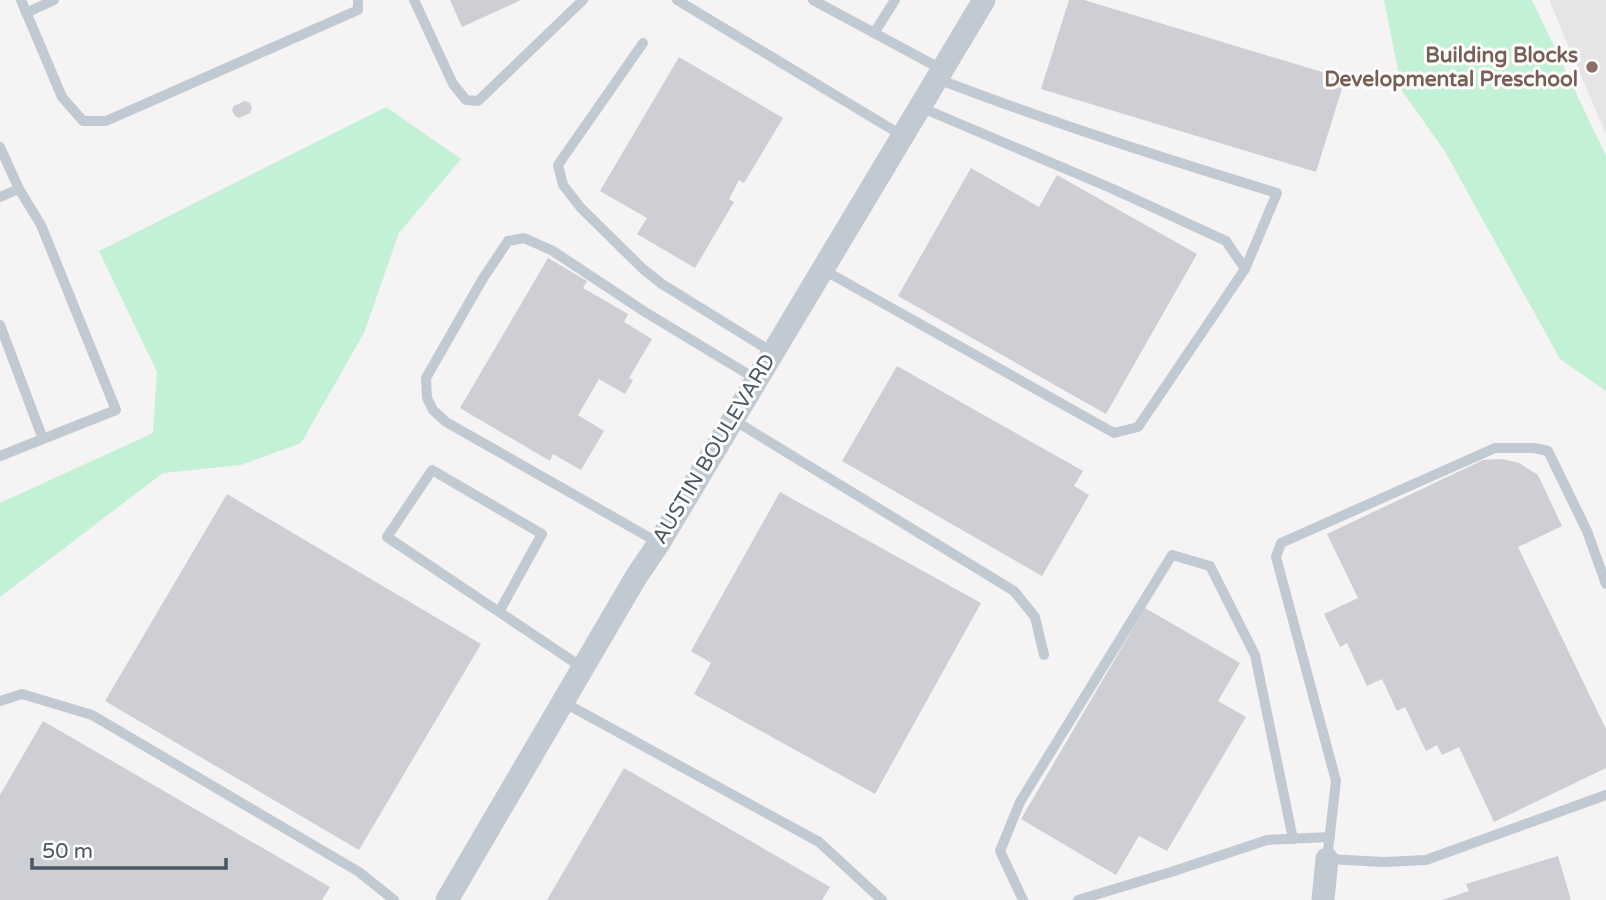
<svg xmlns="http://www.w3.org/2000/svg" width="1606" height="900" viewBox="0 0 1606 900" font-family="'Varela Round',sans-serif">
  <rect width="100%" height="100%" fill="#f5f3f3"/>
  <path fill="#e6e4e5" d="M1549 0H1606V134Z"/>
  <g fill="#c3f1d5">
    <path d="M1384 0H1532L1606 156V391L1560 359 1444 150 1402 91Z"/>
    <path d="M386 107 461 159 399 233 364 333 301 443 241 465 163 473 0 597V503L153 433 157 372 99 251Z"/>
  </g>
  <g fill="#cdcfd5">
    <path d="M450 0H521L462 27Z"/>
    <path d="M1069 0H1084L1345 79 1316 172 1041 89Z"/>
    <path d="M679 57 783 118 744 183 739 180 729 199 734 202 695 268 637 234 647 218 600 191Z"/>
    <path d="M245 101 250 103 252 108 250 113 239 118 235 116 232 110 234 106Z"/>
    <path d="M971 168 1039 207 1057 175 1197 254 1106 414 898 296Z"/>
    <path d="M548 258 587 281 583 288 628 314 624 322 652 339 629 378 633 380 625 394 599 379 578 415 604 431 581 470 553 454 550 461 460 408Z"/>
    <path d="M897 366 1083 471 1074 486 1089 495 1042 576 842 461Z"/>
    <path d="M1502 459 1519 463 1538 475 1562 526 1518 547 1606 729V768L1494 822 1459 747 1442 755 1437 745 1426 751 1405 707 1397 711 1382 679 1367 686 1347 643 1340 647 1324 614 1358 598 1327 534 1483 460Z"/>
    <path d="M780 492 981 603 875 794 694 694 711 663 691 651Z"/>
    <path d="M227 494 481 644 359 850 105 701Z"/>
    <path d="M1145 608 1240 663 1218 701 1246 717 1167 851 1139 836 1116 875 1021 819Z"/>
    <path d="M43 721 330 887 322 900H0V795Z"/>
    <path d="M624 768 830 887 822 900H547Z"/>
    <path d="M1558 856 1571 900H1442L1469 891 1466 884Z"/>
  </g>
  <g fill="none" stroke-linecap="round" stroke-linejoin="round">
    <g stroke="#c1cad2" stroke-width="10">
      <path d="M21 0 62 97 83 121H106L358 10V0"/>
      <path d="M414 0 453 84 466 100 478 101 583 0"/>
      <path d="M677 0 903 136"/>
      <path d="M813 0 943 70"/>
      <path d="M26 13 54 0"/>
      <path d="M874 33 895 0"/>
      <path d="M643 43 558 165 563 185 581 208 643 269 662 284 772 352"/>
      <path d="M938 79C1049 122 1162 158 1277 193L1245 269"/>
      <path d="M0 147 19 189 0 197"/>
      <path d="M822 269 1114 433 1138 427 1245 269 1226 241 1113 189 920 107"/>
      <path d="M0 325 43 439"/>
      <path d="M732 419 1014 591 1035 617 1044 655"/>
      <path d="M0 456 116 410 41 225 19 189"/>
      <path d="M659 543 446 422 433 410 427 398 426 378 482 280 508 241 524 238 553 251 645 312 756 379"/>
      <path d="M1606 584 1587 531 1548 451 1534 448H1495L1281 543 1276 557 1336 781 1327 859 1384 862 1426 860 1606 795"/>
      <path d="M499 612 542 534 432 470 387 537 583 668"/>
      <path d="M0 701 22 694 92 715 359 872 394 900"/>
      <path d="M563 702 819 842 882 900"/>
      <path d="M1023 900 1000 851 1020 802 1172 555 1210 566 1255 655 1293 839"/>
      <path d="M1078 900 1171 872 1267 840 1330 837"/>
    </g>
    <g stroke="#c1cad2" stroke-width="23">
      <path d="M447 900 636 577 659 543 984 0"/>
      <path d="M1323 900 1327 859"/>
    </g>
  </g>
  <circle fill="#8d6e63" stroke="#fff" stroke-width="2.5" cx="1592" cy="67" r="7"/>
  <g text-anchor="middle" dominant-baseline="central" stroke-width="6" stroke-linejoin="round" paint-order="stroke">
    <g font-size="21" font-weight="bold" fill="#785e54" stroke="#fff" text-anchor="end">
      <text x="1578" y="55">Building Blocks<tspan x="1578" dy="24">Developmental Preschool</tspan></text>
    </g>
    <g font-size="21" fill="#4a5661" stroke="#fff">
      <text transform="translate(714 449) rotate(-59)">AUSTIN BOULEVARD</text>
    </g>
  </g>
  <path d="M32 858v10h194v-10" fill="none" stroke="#4a5661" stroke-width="3.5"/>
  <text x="42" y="858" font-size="21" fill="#4a5661" stroke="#ffffff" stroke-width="5" paint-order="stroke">50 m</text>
</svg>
